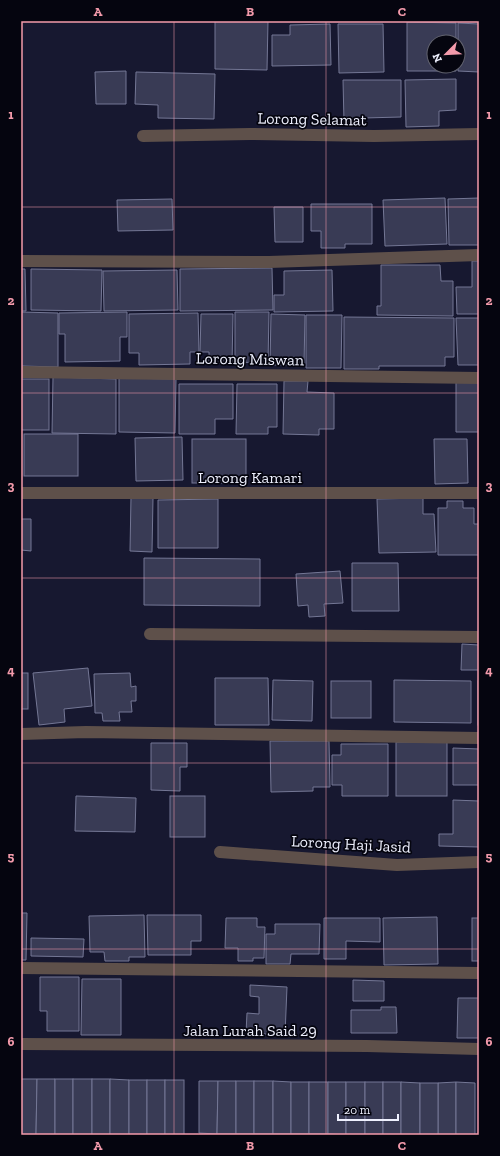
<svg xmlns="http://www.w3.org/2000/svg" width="500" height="1156" viewBox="0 0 500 1156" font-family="'Zilla Slab',serif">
  <rect width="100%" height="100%" fill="#171830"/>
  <g fill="#393b55" stroke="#747795">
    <path d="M215 21H268L267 70 215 69Z"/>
    <path d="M407 22 456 23V42H434V66H456V71H407Z"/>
    <path d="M458 23 479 24V72L458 71Z"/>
    <path d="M330 24 331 65 272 66V35H290V25Z"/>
    <path d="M338 24H383L384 72 339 73Z"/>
    <path d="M126 71V104H96L95 72Z"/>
    <path d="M136 72 215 74 214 119 158 118V105L135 104Z"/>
    <path d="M456 79V110L439 111V126L406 127 405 80Z"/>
    <path d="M343 80H401V117L364 118V122H344Z"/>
    <path d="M445 198 447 244 385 246 383 200Z"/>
    <path d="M479 198V245H449L448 199Z"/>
    <path d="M172 199 173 230 118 231 117 200Z"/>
    <path d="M311 204H372V244H345V248H321V231H311Z"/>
    <path d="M274 207H303V242H275Z"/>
    <path d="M472 261H479V314H457L456 287H472Z"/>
    <path d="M381 265H440L441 281H453V316L377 315V306H381Z"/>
    <path d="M272 268 273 310 180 311V269Z"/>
    <path d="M21 269H25L26 311H21Z"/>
    <path d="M31 269 102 270 101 311 31 310Z"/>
    <path d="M177 270 178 310 104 311 103 271Z"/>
    <path d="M332 270 333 311 274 312V295H284V271Z"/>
    <path d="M21 312 58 313V367L21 366Z"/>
    <path d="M127 312V337H120V361L65 362V334H59V313Z"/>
    <path d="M235 312H269L268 363 235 362Z"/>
    <path d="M198 313 199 352H190V364L139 365V353H129V314Z"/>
    <path d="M201 314H233L232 364 209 363V352H200Z"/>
    <path d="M271 314 305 315 304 365H270Z"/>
    <path d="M306 315H342L341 368H306Z"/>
    <path d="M344 317 454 318V357H445V366H379V369H344Z"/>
    <path d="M456 318H479V365H458Z"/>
    <path d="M53 377 116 379V434L52 433Z"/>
    <path d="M119 378 176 379 175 433 119 432Z"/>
    <rect x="21" y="379" width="28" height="51"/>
    <path d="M284 381H308L307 392 334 393V429H319V435L283 434Z"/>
    <path d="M456 381 479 382V432H456Z"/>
    <path d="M179 384H233V419H215V434H179Z"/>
    <path d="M237 384H277V427H268V434H236Z"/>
    <rect x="24" y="434" width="54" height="42"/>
    <path d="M182 437 183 480 136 481 135 438Z"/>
    <rect x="192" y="439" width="54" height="44"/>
    <path d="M434 439H467L468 483 435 484Z"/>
    <path d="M131 497 153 498 152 552 130 551Z"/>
    <path d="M423 498V514H434L436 552 379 553 377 499Z"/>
    <path d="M218 499V548H158V500Z"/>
    <path d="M447 501H463V508H474V524H479V555H438V508H447Z"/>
    <path d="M21 519H31V551L21 550Z"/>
    <path d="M144 558 260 559V606L144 605Z"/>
    <path d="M352 563H398L399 611H352Z"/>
    <path d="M340 571 343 603 324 604 325 616 309 617 308 605 298 606 296 574Z"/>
    <path d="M462 644 479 645V670H461Z"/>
    <path d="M88 668 92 706 64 709 65 722 39 725 33 673Z"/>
    <rect x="21" y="673" width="7" height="36"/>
    <path d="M130 673 131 687 136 686V701H131L132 712H119L120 721H103L102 713H95L94 674Z"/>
    <path d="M215 678H268L269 725H215Z"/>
    <path d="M273 680 313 681 312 721 272 720Z"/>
    <path d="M394 680 471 681V723L394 722Z"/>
    <rect x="331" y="681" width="40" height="37"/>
    <rect x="478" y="681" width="1" height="44"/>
    <path d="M270 741H329L330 787H313V791L271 792Z"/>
    <rect x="396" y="742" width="51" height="54"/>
    <path d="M151 743H187V767H180V791L151 790Z"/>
    <path d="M341 744H388V796H342V785H332V755H341Z"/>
    <path d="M453 748 479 749V785H453Z"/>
    <path d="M76 796 136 798 135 832 75 831Z"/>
    <rect x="170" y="796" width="35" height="41"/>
    <path d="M453 800 479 801V847L439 846V834H453Z"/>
    <path d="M21 913H27L26 960H21Z"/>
    <path d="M144 915 145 957H129V961H105L104 952H90L89 916Z"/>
    <path d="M147 915H201V941H191V955H148Z"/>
    <path d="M437 917 438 964 384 965 383 918Z"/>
    <path d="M226 918H257V927H265L264 958H253V961H238V948H225Z"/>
    <path d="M324 918H380V942L346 941V959H324Z"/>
    <rect x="472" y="918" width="7" height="43"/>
    <path d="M275 924H320L319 954H291L290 964H266V934H275Z"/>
    <path d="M31 938 84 939 83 957 31 956Z"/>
    <path d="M40 977H79V1031H47V1011H40Z"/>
    <path d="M82 979H121V1035H81Z"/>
    <path d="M353 980 384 981V1001H353Z"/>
    <path d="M250 985 287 987 285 1035 246 1033 247 1013 259 1014V997L250 996Z"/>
    <path d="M458 998H479V1038H457Z"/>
    <path d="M381 1007H396L397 1033H351V1010H381Z"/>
    <path d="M21 1079H37L36 1135H21Z"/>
    <path d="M37 1079H55V1135H36Z"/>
    <rect x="55" y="1079" width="18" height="56"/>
    <rect x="73" y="1079" width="19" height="56"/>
    <rect x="92" y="1079" width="18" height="56"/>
    <path d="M110 1079 129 1080V1135H110Z"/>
    <rect x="129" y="1080" width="18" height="55"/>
    <rect x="147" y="1080" width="18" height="55"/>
    <rect x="165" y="1080" width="19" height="55"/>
    <path d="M199 1081H218L217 1134 199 1133Z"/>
    <path d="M218 1081H236V1134H217Z"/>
    <rect x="236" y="1081" width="18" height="53"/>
    <rect x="254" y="1081" width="19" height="53"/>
    <path d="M273 1081 291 1082V1134H273Z"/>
    <rect x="291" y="1082" width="18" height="52"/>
    <rect x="309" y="1082" width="19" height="52"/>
    <path d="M328 1082H346V1135L328 1134Z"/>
    <rect x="346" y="1082" width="19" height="53"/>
    <rect x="365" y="1082" width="18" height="53"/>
    <rect x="383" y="1082" width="18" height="53"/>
    <path d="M401 1082 420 1083V1135H401Z"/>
    <path d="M456 1082V1135H438V1083Z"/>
    <path d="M456 1082 475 1083V1135H456Z"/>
    <rect x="420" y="1083" width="18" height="52"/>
  </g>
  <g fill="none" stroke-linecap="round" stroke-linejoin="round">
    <g stroke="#5e504a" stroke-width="12">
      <path d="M143 136 250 134 374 136 479 134"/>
      <path d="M21 261 269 262 479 255"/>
      <path d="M21 372 479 378"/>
      <path d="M21 493H479"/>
      <path d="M150 634 479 637"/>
      <path d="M21 734 86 732 479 738"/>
      <path d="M220 852 397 865 479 862"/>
      <path d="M21 968 479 973"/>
      <path d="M21 1044 367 1046 479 1049"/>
    </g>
  </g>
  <path fill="none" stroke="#f39aab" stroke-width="1" stroke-opacity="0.55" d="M174 21V1135M326 21V1135M21 207H479M21 393H479M21 578H479M21 763H479M21 949H479"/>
  <g text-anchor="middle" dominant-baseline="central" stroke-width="3.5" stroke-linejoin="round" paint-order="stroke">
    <g font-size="16" fill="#eef0fe" stroke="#05050f">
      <text transform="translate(312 119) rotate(1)">Lorong Selamat</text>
      <text transform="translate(250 359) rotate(1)">Lorong Miswan</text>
      <text x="250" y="477">Lorong Kamari</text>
      <text transform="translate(351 844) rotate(3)">Lorong Haji Jasid</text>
      <text x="250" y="1030">Jalan Lurah Said 29</text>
    </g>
  </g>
  <rect width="500" height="1156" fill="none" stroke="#05050f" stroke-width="44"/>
  <g transform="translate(446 54) rotate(246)"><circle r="19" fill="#05050f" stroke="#62636f"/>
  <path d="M0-3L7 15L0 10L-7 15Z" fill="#f39aab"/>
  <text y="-6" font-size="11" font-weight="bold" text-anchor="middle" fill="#eef0fe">N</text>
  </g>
  <path d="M338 1114v6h60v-6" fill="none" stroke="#eef0fe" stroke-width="2"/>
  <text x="344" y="1114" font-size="12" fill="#eef0fe" stroke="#05050f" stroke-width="3" paint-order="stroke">20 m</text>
  <rect x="22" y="22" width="456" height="1112" fill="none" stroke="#f39aab" stroke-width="1.5"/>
  <g font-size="13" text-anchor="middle" font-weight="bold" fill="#f39aab">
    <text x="98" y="16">A</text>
    <text x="250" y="16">B</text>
    <text x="402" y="16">C</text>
    <text x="11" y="119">1</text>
    <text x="489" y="119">1</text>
    <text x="11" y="305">2</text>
    <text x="489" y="305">2</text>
    <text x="11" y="490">3</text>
    <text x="489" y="490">3</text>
    <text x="11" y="675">4</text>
    <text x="489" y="675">4</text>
    <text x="11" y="861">5</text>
    <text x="489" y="861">5</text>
    <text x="11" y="1046">6</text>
    <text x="489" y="1046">6</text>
    <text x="98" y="1150">A</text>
    <text x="250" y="1150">B</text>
    <text x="402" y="1150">C</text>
  </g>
</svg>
